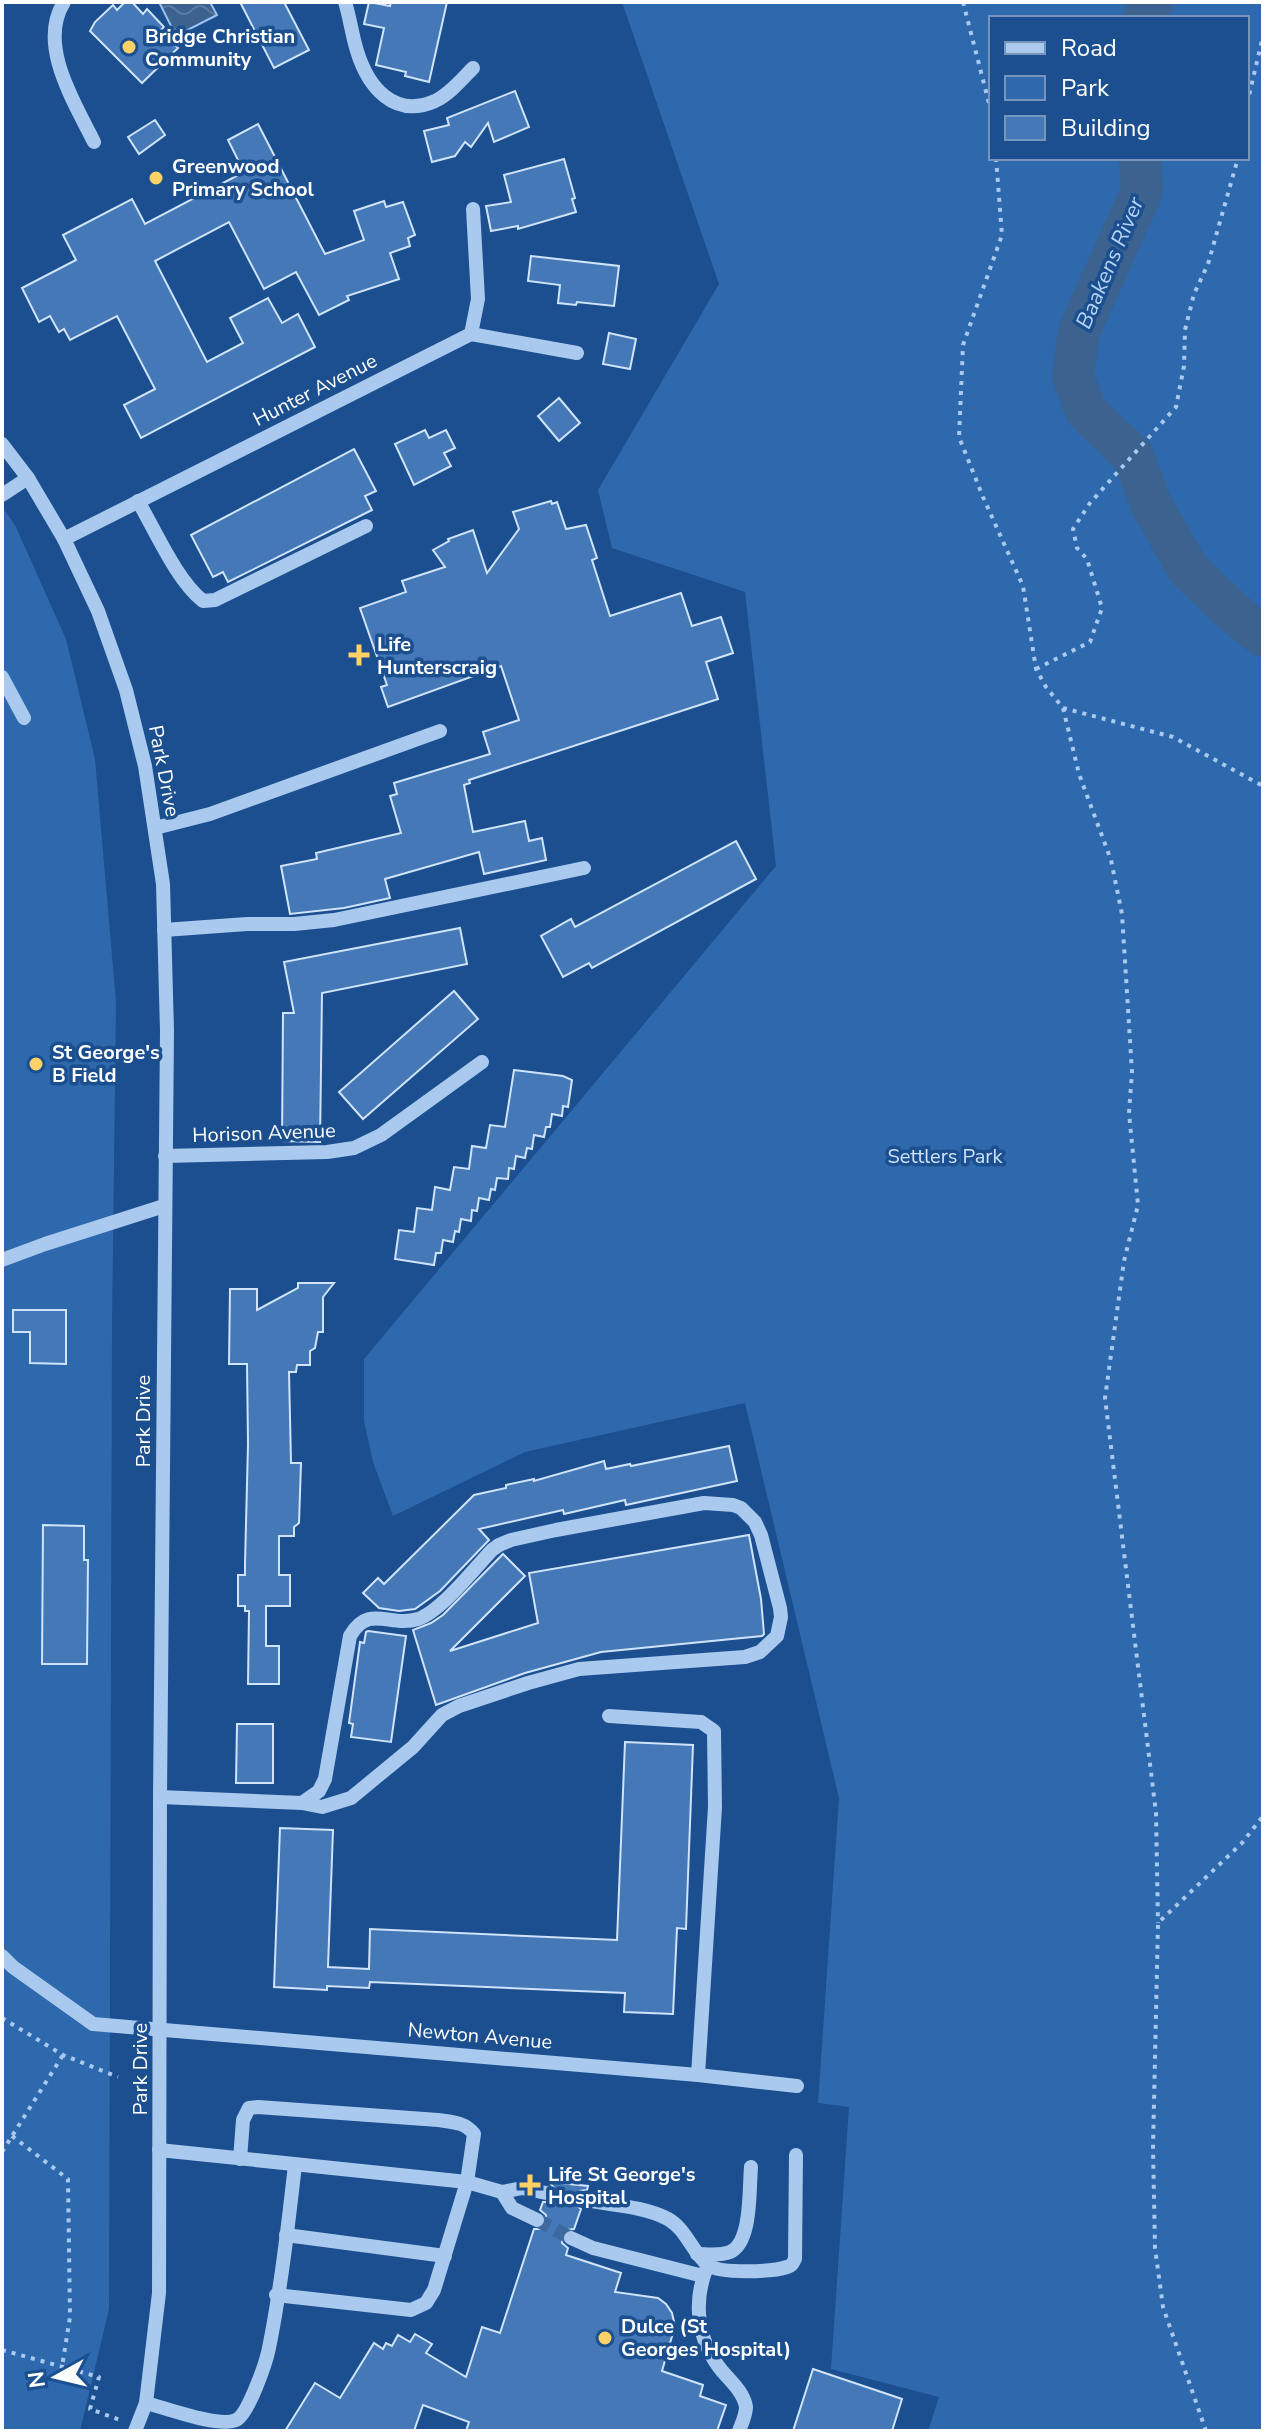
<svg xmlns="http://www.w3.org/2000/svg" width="1265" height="2433" viewBox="0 0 1265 2433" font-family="'Nunito Sans',sans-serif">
  <defs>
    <pattern id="water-waves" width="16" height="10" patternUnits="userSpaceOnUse" patternTransform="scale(2)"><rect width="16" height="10" fill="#3c6290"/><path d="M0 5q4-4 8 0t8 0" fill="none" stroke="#597aa1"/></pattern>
  </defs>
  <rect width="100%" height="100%" fill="#1b4f8f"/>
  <g fill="#2e69ad" fill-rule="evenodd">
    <path d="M622 2H1263V2431H928L939 2397 831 2369 849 2107 818 2103 839 1798 745 1403 525 1452 393 1516 373 1462 364 1421V1359L776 866 745 592 612 548 598 490 719 284ZM991 18H1247V158H991Z"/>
    <path d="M2 507 15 525 66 639 95 759 116 1002 112 1325 109 2309 80 2431H2Z"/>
  </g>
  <path fill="url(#water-waves)" stroke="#9cc4f0" stroke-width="2" d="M159 2H210L217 15 176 36Z"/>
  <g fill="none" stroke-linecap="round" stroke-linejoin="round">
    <g stroke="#3c6290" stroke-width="42">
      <path d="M1144 18 1153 2"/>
      <path d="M1140 158 1142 191 1079 331 1073 377 1086 411 1133 456 1151 504 1188 569 1234 613 1263 636"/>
    </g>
  </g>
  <g fill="#4478b7" stroke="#cfe3fa" stroke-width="2">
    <path d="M125 2H132L143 14 147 9 164 27 160 31 178 48 142 83 90 31 95 22 113 5 117 10Z"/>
    <path d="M240 2H284L309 50 274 68Z"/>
    <path d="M369 2 390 6 391 2H447L429 82 405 76 406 72 376 65 384 28 364 24Z"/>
    <path d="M515 91 529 127 494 142 488 123 471 147 465 142 455 156 432 162 424 131 449 125 447 118Z"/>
    <path d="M155 120 165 135 139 154 128 137Z"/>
    <path d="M258 124 325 254 364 240 354 211 384 201 386 207 403 202 415 235 408 238 410 246 390 253 399 279 347 296 349 300 319 315 296 272 264 289 229 222 155 261 207 362 243 343 230 318 268 298 282 323 298 314 315 347 141 438 124 405 155 389 117 316 70 340 64 329 59 332 50 316 39 322 22 288 76 260 63 235 132 199 145 224 244 172 228 140Z"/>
    <path d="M564 159 575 198 572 199 576 212 518 229V226L491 231 486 206 511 202 504 175Z"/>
    <path d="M531 256 619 266 614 306 577 302 576 305 558 303 560 285 528 281Z"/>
    <path d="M609 333 636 339 630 369 603 364Z"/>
    <path d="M559 398 580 423 559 441 538 416Z"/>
    <path d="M425 430 429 438 446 430 455 448 444 453 451 466 414 485 395 444Z"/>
    <path d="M354 449 376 491 365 496 372 510 228 582 223 572 213 577 191 535Z"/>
    <path d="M551 501 552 504 557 502 566 529 586 525 597 558 592 560 610 616 681 593 692 626 721 617 733 653 706 662 718 699 469 780 470 783 464 785 473 832 525 821 529 841 542 838 546 860 484 874 479 852 385 879 390 898 344 908 290 914 281 866 317 859 316 853 401 833 390 796 397 794 394 783 490 754 483 732 519 720 501 666 388 707 381 687 387 685 360 608 406 592 402 581 445 567 433 550 449 541 448 539 473 530 487 573 519 529 513 512Z"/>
    <path d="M736 841 756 879 592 968 589 963 563 977 541 936 571 919 575 927Z"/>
    <path d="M460 928 467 964 322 993 320 1142 282 1141 283 1013H294L284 962Z"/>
    <path d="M454 991 478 1019 363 1119 339 1092Z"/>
    <path d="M514 1070 563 1076 572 1080 568 1107 563 1106 562 1116 552 1114 550 1127H546L544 1137 534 1135 532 1149 527 1148 525 1158 516 1156 514 1169 509 1168 508 1179 497 1178 495 1190 491 1189 489 1200 479 1198 477 1211 472 1210 471 1221 461 1219 459 1232 455 1231 453 1242 443 1240 441 1253H436L434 1265 395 1259 399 1230 414 1232 417 1208 432 1210 435 1187 450 1190 454 1167 469 1169 472 1146 486 1148 490 1125 505 1127Z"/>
    <path d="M298 1283H334L323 1297V1332H318L315 1348 310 1351V1365H297L296 1372H289L291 1463H301L299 1523 294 1527V1536H279V1575H290V1606H266V1646H279V1684H248L249 1611H245V1606H238V1575H245V1564L248 1444 247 1364H229L230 1289H257V1310L298 1288Z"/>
    <path d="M13 1310H66V1364L30 1363V1332H13Z"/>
    <path d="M729 1446 737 1481 626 1505 625 1500 564 1514 563 1510 479 1529 489 1540 440 1591 415 1609 399 1611 379 1608 363 1593 378 1578 384 1584 474 1495 506 1488V1485L534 1479V1481L604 1461 606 1469 630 1464 631 1466Z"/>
    <path d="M43 1525 84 1526V1560H88L87 1664H42Z"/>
    <path d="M749 1535 761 1599 764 1634 762 1636 601 1652 525 1673 436 1705 413 1630 431 1623 443 1615 503 1554 525 1576 450 1651 538 1623 529 1573Z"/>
    <path d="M368 1631 406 1636 391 1742 351 1737 353 1724 349 1723 360 1642 364 1643 366 1632Z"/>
    <path d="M237 1724H273V1783H236Z"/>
    <path d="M625 1742 693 1745 686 1929 677 1928 673 2014 624 2012 625 1993 370 1982 369 1988 327 1986V1990L274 1987 280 1828 333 1830 328 1967 369 1969 370 1929 617 1940Z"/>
    <path d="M549 2182 588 2186 587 2190 580 2191 574 2198 575 2204 581 2209 574 2229 566 2230 562 2235V2243L568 2248 566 2255 621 2273 615 2292 658 2298 666 2304 672 2313 675 2326 662 2371 703 2385 700 2396 726 2405 717 2431H466L469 2422 423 2405 414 2431H285L315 2383 340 2398 374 2343 383 2349 386 2343 392 2346 398 2335 410 2342 415 2334 432 2344 426 2353 466 2377 482 2327 500 2333 534 2229H542L546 2224V2215L540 2210 543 2202H550L556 2196 555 2189Z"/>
    <path d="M813 2369 902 2399 892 2431H793Z"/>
  </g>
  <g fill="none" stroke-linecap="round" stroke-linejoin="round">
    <g stroke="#3d69a0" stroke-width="14" stroke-dasharray="14 7" stroke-linecap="butt">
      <path d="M546 2193 584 2200"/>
      <path d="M537 2220 571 2238"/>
    </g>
    <g stroke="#a9c9ee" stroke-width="4" stroke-dasharray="4 6" stroke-linecap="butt">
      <path d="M963 2 991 111"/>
      <path d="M1247 104 1263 36"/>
      <path d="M996 158 1002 235 963 345 959 437 983 497 1023 586 1036 669 1046 687 1063 708 1079 774 1111 860 1122 914 1132 1072 1129 1113 1138 1205 1124 1261 1105 1398 1156 1813 1158 1923"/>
      <path d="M1036 669 1090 642 1102 608 1087 559 1077 548 1073 529 1090 503 1176 407 1184 366 1185 330 1194 294 1208 264 1238 158"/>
      <path d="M1063 708 1173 737 1263 786"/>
      <path d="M2 2018 63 2055 118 2077"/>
      <path d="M12 2136 68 2179 70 2317 62 2367"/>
      <path d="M2 2152 63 2055"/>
      <path d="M2 2350 99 2377 90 2409 120 2420"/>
      <path d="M1206 2431 1163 2307 1155 2248 1153 2148 1158 1923 1242 1843 1263 1816"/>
    </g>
    <g stroke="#a9c9ee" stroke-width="14">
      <path d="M64 2C37 45 75 103 94 142"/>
      <path d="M345 2C350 18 352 35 357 51 368 87 394 119 435 101 450 94 462 79 473 68"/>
      <path d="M471 334 577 353"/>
      <path d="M2 444 28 478 64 539 98 611 126 690 145 766 163 884 167 1031 160 1797 159 2293 146 2403 135 2431"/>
      <path d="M2 495 28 478"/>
      <path d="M138 501C155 530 177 581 203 601L215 600 366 526"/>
      <path d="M64 539 471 334 478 299 473 209"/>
      <path d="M2 677 24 718"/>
      <path d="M155 828 210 814 440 731"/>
      <path d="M164 930 247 924H294L334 920 584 868"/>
      <path d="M165 1156 327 1152 354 1148 381 1135 482 1062"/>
      <path d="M2 1260 45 1244 164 1206"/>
      <path d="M609 1716 701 1722 714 1731 715 1807 698 2075"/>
      <path d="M160 1797 302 1803 322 1807 351 1798 413 1747 442 1715 459 1706 528 1683 579 1669 745 1657 760 1652 777 1636 781 1617 780 1608 761 1535 755 1522 741 1508 733 1505 704 1503 556 1530 511 1540 499 1545 492 1550C474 1569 441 1611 418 1619 390 1628 369 1603 350 1636L325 1779 319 1791 302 1803"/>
      <path d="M2 1956 13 1967 93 2024 698 2075 797 2086"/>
      <path d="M159 2150 467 2182 502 2192 522 2188 546 2193"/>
      <path d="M240 2159 243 2120 249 2108 258 2107 438 2120C452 2122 465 2122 474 2134L467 2182 434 2290 426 2303 411 2310 276 2295"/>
      <path d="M502 2192 512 2208 537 2220"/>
      <path d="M584 2200C610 2205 644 2206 668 2219 686 2229 692 2252 708 2265 720 2274 772 2272 787 2267 793 2265 792 2264 795 2259L796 2155"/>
      <path d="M286 2235 445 2256"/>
      <path d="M571 2238 593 2248 703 2276"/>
      <path d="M697 2254C707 2254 720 2256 730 2252 752 2243 749 2189 751 2167"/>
      <path d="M708 2265C692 2301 697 2340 722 2371 731 2381 744 2393 746 2407 746 2415 742 2423 739 2431"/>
      <path d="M146 2403C166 2408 219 2428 236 2420 248 2415 266 2363 269 2348 281 2288 288 2226 295 2165"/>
    </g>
  </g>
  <g fill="#ffd166" stroke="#1b4f8f" stroke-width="3">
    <circle cx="129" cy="47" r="8"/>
    <circle cx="156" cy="178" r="8"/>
    <path d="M355 643h8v8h8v8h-8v8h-8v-8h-8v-8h8z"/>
    <circle cx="36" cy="1064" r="8"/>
    <path d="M526 2173h8v8h8v8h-8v8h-8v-8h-8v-8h8z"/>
    <circle cx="605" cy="2338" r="8"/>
  </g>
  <g text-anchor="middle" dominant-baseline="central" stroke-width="7" stroke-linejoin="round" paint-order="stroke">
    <g font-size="20" font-weight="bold" fill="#fff" stroke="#1b4f8f" text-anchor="start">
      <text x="145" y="36">Bridge Christian<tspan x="145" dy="23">Community</tspan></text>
      <text x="172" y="166">Greenwood<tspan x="172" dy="23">Primary School</tspan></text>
      <text x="377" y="644">Life<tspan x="377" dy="23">Hunterscraig</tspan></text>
      <text x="52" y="1052">St George's<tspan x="52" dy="23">B Field</tspan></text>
      <text x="548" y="2174">Life St George's<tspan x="548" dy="23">Hospital</tspan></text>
      <text x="621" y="2326">Dulce (St<tspan x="621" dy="23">Georges Hospital)</tspan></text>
    </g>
    <g font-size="20" fill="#fff" stroke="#1b4f8f">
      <text transform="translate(315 390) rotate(-27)">Hunter Avenue</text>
      <text transform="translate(164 771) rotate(79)">Park Drive</text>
      <text transform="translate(264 1133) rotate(-2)">Horison Avenue</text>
      <text transform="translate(143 1421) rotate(-90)">Park Drive</text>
      <text transform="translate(480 2036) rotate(5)">Newton Avenue</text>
      <text transform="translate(140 2069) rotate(-90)">Park Drive</text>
    </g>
    <g font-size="20" fill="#cfe3fa" stroke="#1b4f8f">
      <text x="945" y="1156">Settlers Park</text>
    </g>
    <g font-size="22" font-style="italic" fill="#b5d3f5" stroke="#1b4f8f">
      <text transform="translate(1110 263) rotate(-67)">Baakens River</text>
    </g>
  </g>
  <rect width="1265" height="2433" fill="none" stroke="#ffffff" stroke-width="8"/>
  <rect x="989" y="16" width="260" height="144" fill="#1b4f8f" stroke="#7695bc" stroke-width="2"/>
  <rect x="1005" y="42" width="40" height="12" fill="#a9c9ee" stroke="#7695bc" stroke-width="2"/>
  <text x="1061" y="56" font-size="24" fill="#ffffff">Road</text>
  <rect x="1005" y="76" width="40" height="24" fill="#2e69ad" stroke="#7695bc" stroke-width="2"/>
  <text x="1061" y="96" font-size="24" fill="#ffffff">Park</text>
  <rect x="1005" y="116" width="40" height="24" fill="#4478b7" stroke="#7695bc" stroke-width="2"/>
  <text x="1061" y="136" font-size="24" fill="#ffffff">Building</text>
  <g transform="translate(56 2377) rotate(262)" stroke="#1b4f8f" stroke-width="6" paint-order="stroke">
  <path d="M0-6L14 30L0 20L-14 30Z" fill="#ffffff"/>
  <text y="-12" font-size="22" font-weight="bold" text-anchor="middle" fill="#ffffff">N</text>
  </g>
</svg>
